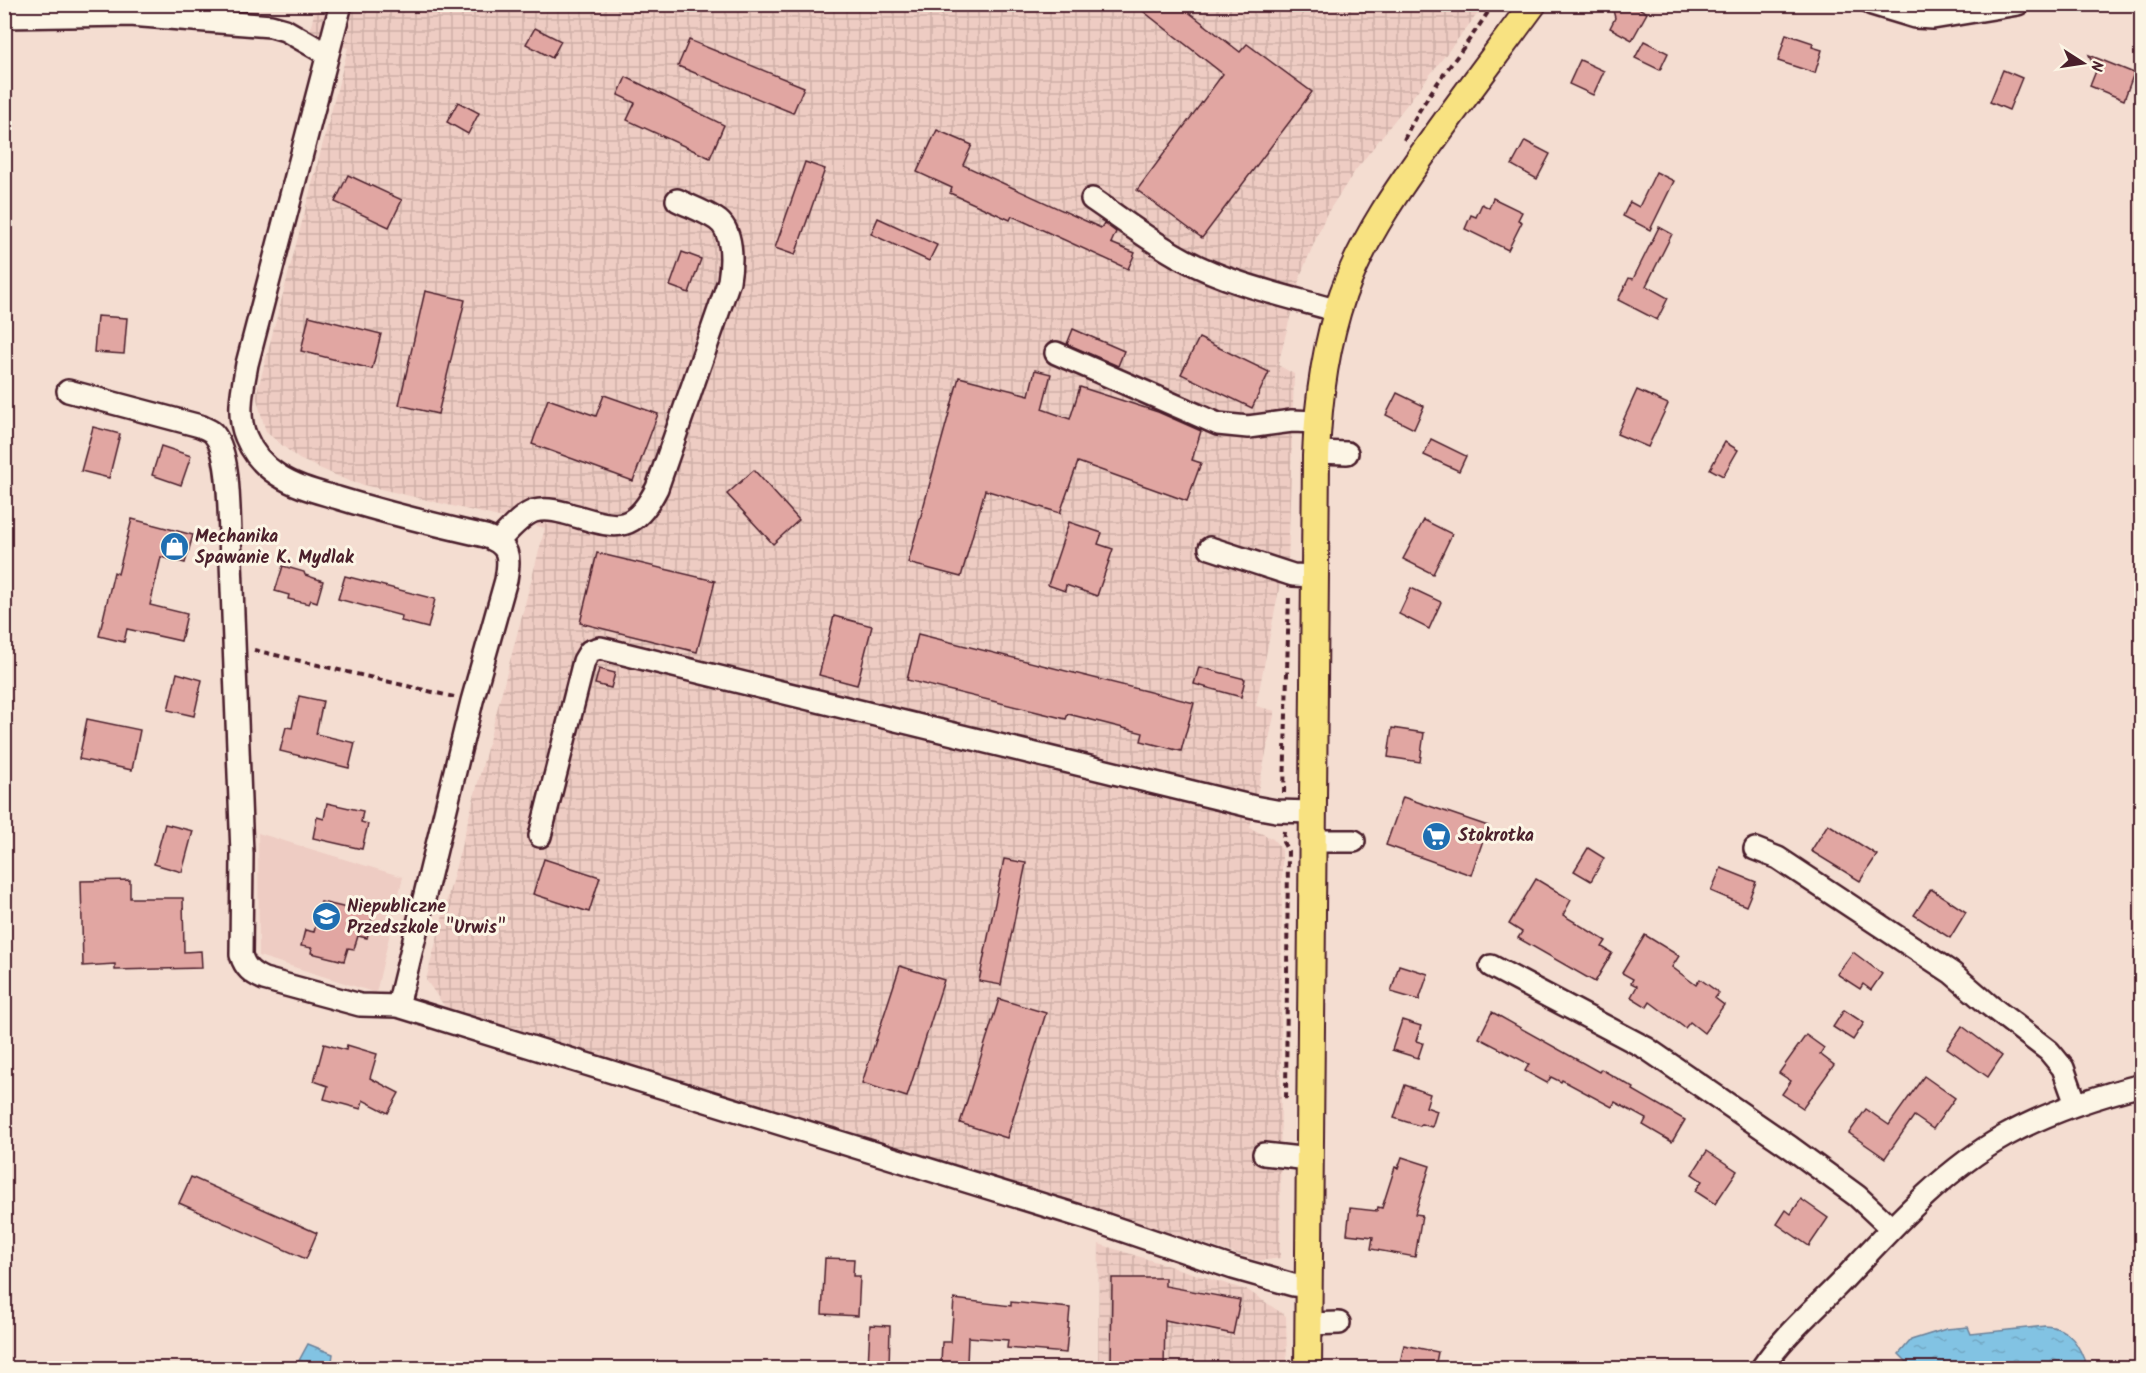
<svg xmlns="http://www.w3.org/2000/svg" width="2146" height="1373" viewBox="0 0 2146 1373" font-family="Kalam,sans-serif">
  <defs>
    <pattern id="industrial-grid" width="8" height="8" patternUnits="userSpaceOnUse" patternTransform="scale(1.5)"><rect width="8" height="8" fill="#eeccc3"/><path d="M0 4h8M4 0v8" fill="none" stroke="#ceafa8"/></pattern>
    <pattern id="water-ripples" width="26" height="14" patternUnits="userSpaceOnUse" patternTransform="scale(1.5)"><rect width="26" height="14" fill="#82c3e3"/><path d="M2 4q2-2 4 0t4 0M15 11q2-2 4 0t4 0" fill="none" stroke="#72a7c3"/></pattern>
  </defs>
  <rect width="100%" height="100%" fill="#f4ddd1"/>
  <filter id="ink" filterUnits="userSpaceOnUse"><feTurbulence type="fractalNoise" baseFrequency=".0167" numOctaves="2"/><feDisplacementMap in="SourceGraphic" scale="12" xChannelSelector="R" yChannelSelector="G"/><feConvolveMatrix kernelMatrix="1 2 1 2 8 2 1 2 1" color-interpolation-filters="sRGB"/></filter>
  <g filter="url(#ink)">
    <path fill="#eeccc3" d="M258 833 403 877 376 993 259 956Z"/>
    <g fill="url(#industrial-grid)">
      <path d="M1476 4 1482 8 1355 171 1326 215 1301 274 1278 365 1294 374 1288 565 1285 585 1280 584 1256 706 1275 711 1250 828 1273 839 1282 850 1280 1258 1259 1261 445 1007 426 980 545 528 351 482 299 459 266 432 256 396 348 48 308 39 316 5Z"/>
      <path d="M1099 1244 1249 1291 1286 1316 1287 1368H1098Z"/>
    </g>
    <g fill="url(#water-ripples)" stroke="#6c8199" stroke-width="1.5">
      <path d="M2045 1326C2070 1327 2080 1346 2087 1368H1913L1899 1354 1911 1340 1946 1329 1968 1327 1971 1334Z"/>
      <path d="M308 1344 333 1354 331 1368H295Z"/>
    </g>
    <g fill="#e1a6a2" stroke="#4a1f2b" stroke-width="1.5">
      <path d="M1134 4H1178L1240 52 1247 44 1312 92 1202 238 1137 190 1223 74Z"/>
      <path d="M1622 4H1632L1647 13 1632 40 1610 28 1615 18 1613 10 1620 8Z"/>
      <path d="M535 28 561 41 552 58 526 44Z"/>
      <path d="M1786 34 1813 43 1812 47 1822 50 1815 73 1778 61Z"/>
      <path d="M689 40 804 87 793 113 678 66Z"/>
      <path d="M1644 41 1668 53 1660 70 1635 58Z"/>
      <path d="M2089 55 2134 73 2124 100 2090 86 2096 71Z"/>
      <path d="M1580 60 1604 71 1593 95 1569 84Z"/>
      <path d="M2003 70 2022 78 2009 110 1990 102Z"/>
      <path d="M626 77 724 125 710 158 627 120 635 103 618 95Z"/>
      <path d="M458 102 479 113 468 134 447 122Z"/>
      <path d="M937 130 972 145 963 165 1101 228 1104 223 1116 232 1111 243 1135 253 1128 269 1012 216 1010 220 950 193 952 188 917 172Z"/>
      <path d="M1525 141 1550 154 1537 179 1512 165Z"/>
      <path d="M805 162 825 169 795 255 775 248Z"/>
      <path d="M1656 172 1674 181 1650 230 1623 216 1630 202 1639 207Z"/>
      <path d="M348 175 402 200 389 227 335 202Z"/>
      <path d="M1493 198 1522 212 1518 220 1522 222 1508 250 1465 229 1471 215 1476 217 1482 204 1489 208Z"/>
      <path d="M878 218 937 245 929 261 871 234Z"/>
      <path d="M1659 227 1672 234 1646 286 1668 298 1657 320 1618 300 1629 278 1633 279Z"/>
      <path d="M682 252 701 259 689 293 670 286Z"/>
      <path d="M425 291 465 300 438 414 399 405Z"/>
      <path d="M97 316 127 318 124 354 94 352Z"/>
      <path d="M309 316 381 334 372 369 301 351Z"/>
      <path d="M1073 329 1124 351 1118 366 1067 344Z"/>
      <path d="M1199 338 1269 372 1252 408 1181 374Z"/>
      <path d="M1035 370 1051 374 1042 409 1070 419 1080 387 1158 412 1201 431 1192 460 1201 463 1187 501 1078 462 1060 513 985 490 961 577 908 563 959 377 1029 395Z"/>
      <path d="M1637 390 1668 404 1648 447 1617 434Z"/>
      <path d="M1397 393 1424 406 1414 429 1386 415Z"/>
      <path d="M604 395 658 414 633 481 532 444 548 399 596 416Z"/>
      <path d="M93 427 120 434 109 478 81 471Z"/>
      <path d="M1431 439 1466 456 1459 471 1424 455Z"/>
      <path d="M1725 442 1738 450 1723 476 1710 469Z"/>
      <path d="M161 446 191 456 181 485 152 475Z"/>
      <path d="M754 470 799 520 773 544 727 494Z"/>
      <path d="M132 519 193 535 185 563 161 557 150 605 187 614 181 641 127 629 124 642 99 636 114 572 118 574Z"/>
      <path d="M1424 520 1452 534 1433 574 1403 559Z"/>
      <path d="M1069 522 1102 533 1098 544 1113 549 1097 596 1066 585 1065 591 1048 585Z"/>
      <path d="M597 553 715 581 697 652 580 623Z"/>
      <path d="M283 566 304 572 305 575 323 581 317 602 311 600 309 604 288 599 289 595 275 591Z"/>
      <path d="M345 576 435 599 428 628 401 621 402 616 338 599Z"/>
      <path d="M1411 588 1441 602 1429 629 1399 614Z"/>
      <path d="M834 616 872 626 857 685 819 675Z"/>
      <path d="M918 634 1194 703 1181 751 1141 741 1143 733 1068 714 1066 719 907 680Z"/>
      <path d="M1199 667 1245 679 1241 697 1194 684Z"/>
      <path d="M599 669 615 673 611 688 595 684Z"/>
      <path d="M177 673 202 680 194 716 168 710Z"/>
      <path d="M299 696 323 701 316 734 355 743 349 768 280 751 286 727 292 728Z"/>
      <path d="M87 719 140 730 132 770 79 759Z"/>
      <path d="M1392 728 1424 733 1420 762 1388 757Z"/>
      <path d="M1403 797 1488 826 1471 875 1386 845Z"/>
      <path d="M327 803 363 811 361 822 368 824 362 849 313 838 317 817 324 819Z"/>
      <path d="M165 824 193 831 182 872 154 864Z"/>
      <path d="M1828 824 1877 855 1860 881 1811 851Z"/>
      <path d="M1588 848 1604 858 1591 881 1574 871Z"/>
      <path d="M544 859 600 877 589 912 533 894Z"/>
      <path d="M1004 859 1026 863 1001 985 979 981Z"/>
      <path d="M1721 868 1756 882 1746 906 1711 891Z"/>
      <path d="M1536 879 1571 900 1563 915 1606 941 1602 947 1612 953 1595 982 1518 938 1522 932 1509 924Z"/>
      <path d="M130 880V898H183L184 952 201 951 202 968 115 970V964L83 966 81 881Z"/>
      <path d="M1931 889 1966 912 1950 938 1914 915Z"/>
      <path d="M321 902 373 914 367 938 358 936 354 949 348 948 344 961 311 953 312 948 301 946 305 930 314 932Z"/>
      <path d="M1645 935 1679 956 1672 967 1696 985 1700 979 1719 993 1715 998 1724 1005 1704 1033 1690 1022 1685 1028 1650 1002 1647 1007 1631 997 1637 986 1631 983 1633 979 1622 973Z"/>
      <path d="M1853 952 1882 974 1871 990 1863 984 1860 989 1837 974Z"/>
      <path d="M1399 965 1428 974 1419 1000 1391 992Z"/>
      <path d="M900 966 944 980 907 1097 862 1083Z"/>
      <path d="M999 999 1046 1013 1007 1138 960 1123Z"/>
      <path d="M1844 1010 1864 1023 1853 1040 1833 1027Z"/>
      <path d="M1492 1012 1599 1072 1601 1069 1634 1088 1633 1090 1685 1120 1672 1142 1643 1125 1646 1119 1615 1102 1612 1107 1562 1080 1561 1082 1551 1077 1547 1083 1525 1071 1529 1064 1479 1038Z"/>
      <path d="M1402 1020 1421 1026 1416 1041 1423 1043 1418 1058 1392 1050Z"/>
      <path d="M1962 1026 2002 1056 1988 1077 1947 1048Z"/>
      <path d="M1806 1035 1824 1048 1820 1054 1834 1065 1803 1108 1782 1094 1791 1081 1779 1073Z"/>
      <path d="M324 1044 346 1050 347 1045 377 1054 370 1078 399 1093 388 1113 363 1100 361 1109 324 1099 328 1086 314 1081Z"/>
      <path d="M1924 1076 1955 1098 1933 1129 1914 1116 1885 1158 1849 1133 1866 1109 1889 1125Z"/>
      <path d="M1405 1085 1430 1094 1426 1107 1437 1111 1432 1127 1421 1124 1420 1126 1394 1118Z"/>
      <path d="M1707 1151 1737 1171 1715 1204 1695 1191 1702 1181 1692 1174Z"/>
      <path d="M1402 1157 1430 1166 1415 1214 1422 1215 1415 1257 1371 1249 1373 1237 1347 1234 1350 1208 1377 1211 1378 1207 1382 1208 1395 1167 1398 1168Z"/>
      <path d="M191 1177 317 1233 306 1259 179 1203Z"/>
      <path d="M1801 1199 1828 1218 1809 1246 1777 1224 1786 1210 1791 1214Z"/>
      <path d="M825 1258 854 1259 853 1276H860L858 1316 822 1314Z"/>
      <path d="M1112 1278H1165V1286L1240 1300 1233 1334 1165 1320 1164 1368H1111Z"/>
      <path d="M954 1299 1011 1306V1302L1070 1308 1066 1353 1007 1348 1008 1340 968 1337 967 1365 941 1364 942 1342H951Z"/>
      <path d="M870 1325 890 1326 889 1368H868Z"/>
      <path d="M1404 1345 1438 1352 1435 1368H1399Z"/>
    </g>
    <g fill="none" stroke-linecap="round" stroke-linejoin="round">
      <defs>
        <g id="minor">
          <path d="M341 4 247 364C243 387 236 414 246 437 252 452 264 466 278 475 296 487 318 492 338 498 387 513 436 525 485 536 510 545 510 556 506 580L472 701 398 1006 1086 1218 1233 1268 1293 1285 1308 1286"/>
          <path d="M1872 4 1915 17 1933 18 2018 4"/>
          <path d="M4 17 130 15 271 26 285 30 327 54"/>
          <path d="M1092 199C1123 220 1152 243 1185 260 1232 285 1287 296 1338 311"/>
          <path d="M1056 353 1218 424 1248 427 1292 421 1317 422"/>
          <path d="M68 391 200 426C204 428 210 430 213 433 227 448 228 488 229 508L242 854 241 955C245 968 251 973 264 979L360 1005 398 1006"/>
          <path d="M1316 452 1347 453"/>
          <path d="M498 541C509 531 520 516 534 511 545 508 555 510 565 513 613 526 631 539 657 488L729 281C732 263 734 230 716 219 704 211 689 206 677 200"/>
          <path d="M1210 548 1293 575 1314 576"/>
          <path d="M540 836 584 661 590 651 600 648 1254 807 1276 811 1312 812"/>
          <path d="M1311 841H1354"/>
          <path d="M1755 849 1778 858 1952 973 1989 1005 2049 1051 2063 1068 2076 1104"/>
          <path d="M1491 966 1646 1048 1790 1147 1857 1196 1891 1228"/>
          <path d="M1264 1154 1309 1159"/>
          <path d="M1308 1324 1339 1323"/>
          <path d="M1762 1368C1783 1336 1815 1309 1842 1281 1891 1229 1942 1171 2005 1136 2048 1112 2094 1097 2142 1085"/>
        </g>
        <path id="major" d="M1308 1368 1316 456C1318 401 1325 346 1343 294 1364 236 1399 187 1435 137 1467 92 1500 49 1533 4"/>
      </defs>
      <use href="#minor" stroke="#4a1f2b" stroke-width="26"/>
      <use href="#major" stroke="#4a1f2b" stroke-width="30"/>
      <g stroke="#4a1f2b" stroke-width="4" stroke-dasharray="6 4.5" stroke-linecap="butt">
        <path d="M1404 140C1426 90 1465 51 1493 4"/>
        <path d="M254 650 454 697"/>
        <path d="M1284 793 1289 594"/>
        <path d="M1284 831 1283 842 1288 851 1286 1101"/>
      </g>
      <use href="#minor" stroke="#fcf5e5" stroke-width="21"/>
      <use href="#major" stroke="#f8e281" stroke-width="26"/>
    </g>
  </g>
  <defs>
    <symbol id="shop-disc" viewBox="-11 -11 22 22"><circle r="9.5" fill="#1f6fb2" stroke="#fcf5e5"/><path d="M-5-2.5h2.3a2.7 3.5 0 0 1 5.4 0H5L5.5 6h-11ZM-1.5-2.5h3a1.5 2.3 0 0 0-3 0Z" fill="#fff"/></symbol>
    <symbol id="supermarket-disc" viewBox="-11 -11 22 22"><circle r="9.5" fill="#1f6fb2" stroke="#fcf5e5"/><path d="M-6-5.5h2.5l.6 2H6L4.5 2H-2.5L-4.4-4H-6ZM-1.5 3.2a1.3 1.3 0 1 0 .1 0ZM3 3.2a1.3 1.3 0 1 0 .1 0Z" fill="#fff"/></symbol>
    <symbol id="school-disc" viewBox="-11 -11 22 22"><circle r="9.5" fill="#1f6fb2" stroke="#fcf5e5"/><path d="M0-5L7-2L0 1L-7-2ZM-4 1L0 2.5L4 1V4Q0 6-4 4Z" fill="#fff"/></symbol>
  </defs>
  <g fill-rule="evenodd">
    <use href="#shop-disc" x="158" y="530" width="33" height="33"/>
    <use href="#supermarket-disc" x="1420" y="820" width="33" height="33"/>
    <use href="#school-disc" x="310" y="900" width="33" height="33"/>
  </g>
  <g text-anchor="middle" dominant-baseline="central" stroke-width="6" stroke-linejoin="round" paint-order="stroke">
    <g font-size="18" font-weight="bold" fill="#4a1f2b" stroke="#fcf5e5" text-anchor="start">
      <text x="195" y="537">Mechanika<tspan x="195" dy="21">Spawanie K. Mydlak</tspan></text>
      <text x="1458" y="836">Stokrotka</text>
      <text x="347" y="907">Niepubliczne<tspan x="347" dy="21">Przedszkole "Urwis"</tspan></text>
    </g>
  </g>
  <rect width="2146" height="1373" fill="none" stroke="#fcf5e5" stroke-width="24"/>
  <rect x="12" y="12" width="2122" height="1349" fill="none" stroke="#4a1f2b" stroke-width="2" filter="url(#ink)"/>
  <g transform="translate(2083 63) rotate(102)" stroke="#fcf5e5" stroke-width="4.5" paint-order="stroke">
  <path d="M0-4.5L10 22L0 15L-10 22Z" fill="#4a1f2b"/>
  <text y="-9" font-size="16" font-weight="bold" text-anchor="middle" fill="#4a1f2b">N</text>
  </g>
</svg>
